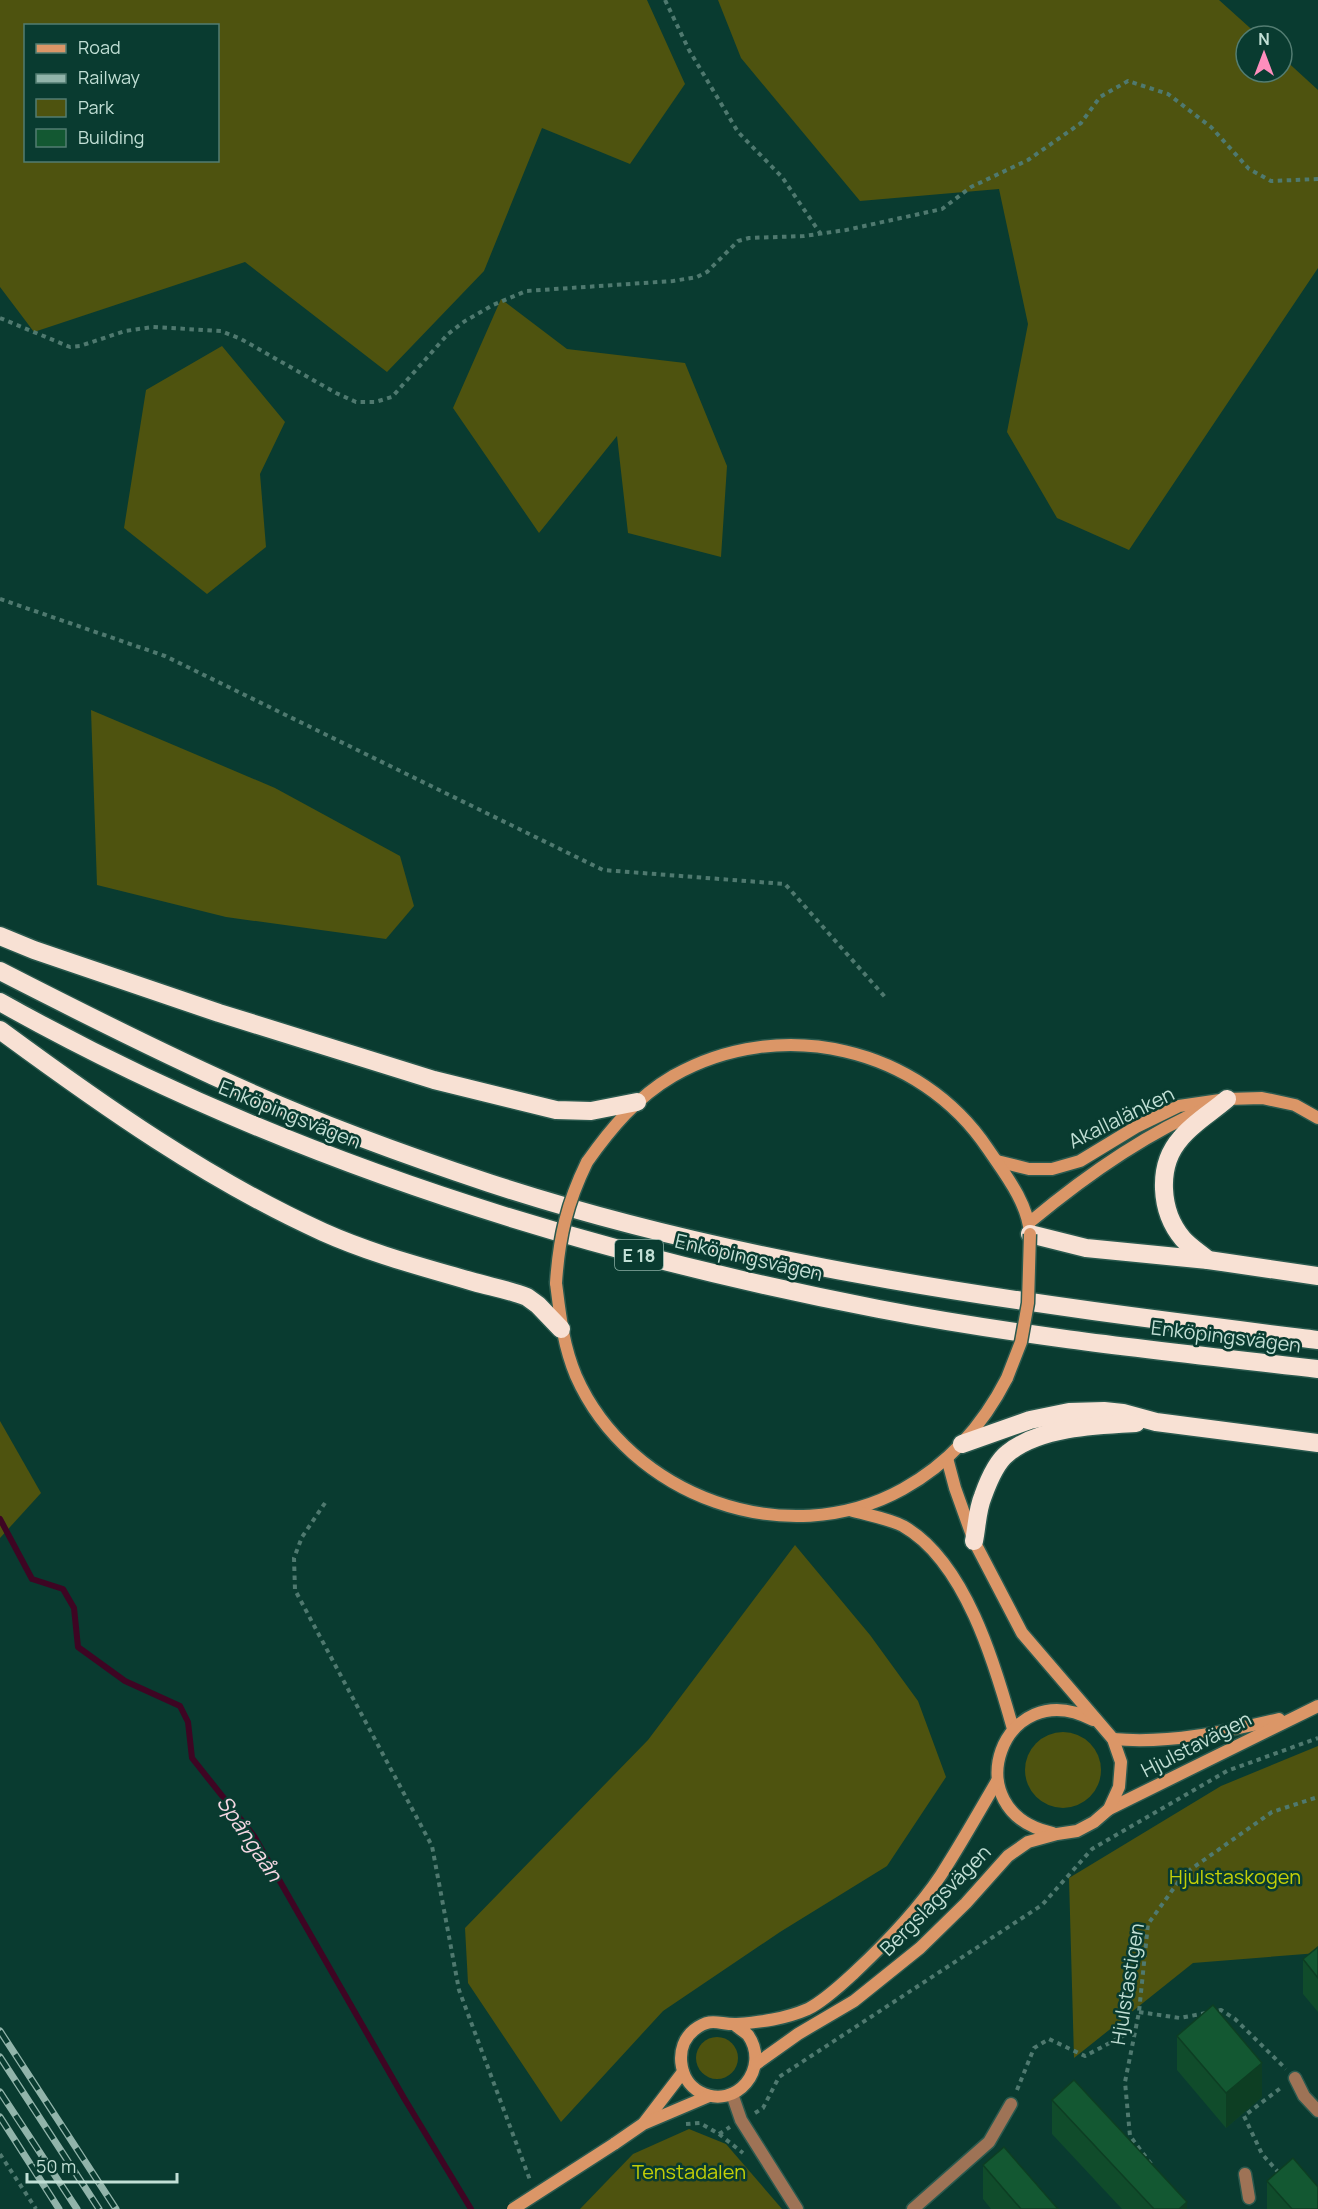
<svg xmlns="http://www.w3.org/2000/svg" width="1318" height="2209" viewBox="0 0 1318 2209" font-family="Manrope,sans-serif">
  <rect width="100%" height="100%" fill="#093b30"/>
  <g fill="#4e530f" fill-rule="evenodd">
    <path d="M0 0H647L685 84 630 164 542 128 484 271 387 372 245 262 34 332 0 287ZM26 26H218V160H26Z"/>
    <path d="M718 0H1219L1259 36H1246V72H1282V57L1318 90V268L1129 550 1057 518 1007 432 1028 324 999 189 860 201 741 58Z"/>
    <path d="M501 299 567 349 685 363 727 466 721 557 628 533 617 436 539 533 453 408Z"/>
    <path d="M222 346 285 422 260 474 266 547 207 594 124 528 146 390Z"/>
    <path d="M91 710 275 788 400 856 414 906 386 939 226 917 97 885Z"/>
    <path d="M0 1421 41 1493 0 1538Z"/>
    <path d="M795 1545 870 1635 918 1701 946 1777 887 1866 780 1932 663 2011 561 2122 468 1983 465 1928 648 1740Z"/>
    <circle cx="1063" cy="1770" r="38"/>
    <path d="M1318 1746V1953L1193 1963 1074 2058 1069 1878 1221 1786Z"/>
    <circle cx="717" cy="2058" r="21"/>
    <path d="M689 2129 726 2144 782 2209H580L633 2154Z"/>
  </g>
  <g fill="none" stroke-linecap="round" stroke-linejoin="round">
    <path stroke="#3e0523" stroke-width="6" d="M0 1519 32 1579 63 1589 74 1608 78 1647 125 1681 180 1706 188 1722 192 1758 254 1836 404 2098 471 2209"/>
    <defs>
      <path id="pedestrian" d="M1245 2174 1249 2198"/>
      <g id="minor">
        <path d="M1295 2078 1304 2096 1318 2111"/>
        <path d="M913 2209 989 2142 1011 2104"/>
      </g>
      <path id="tertiary" d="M732 2094 741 2120 797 2209"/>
      <g id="secondary">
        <path d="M997 1161 1029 1169H1052L1080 1161 1136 1127 1179 1106 1227 1099 1262 1098 1295 1105 1318 1118"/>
        <path d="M587 1162C611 1128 637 1097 673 1076 780 1015 920 1047 988 1149 1005 1174 1028 1203 1030 1234"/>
        <path d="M1030 1222C1084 1177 1144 1134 1209 1107"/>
        <path d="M556 1283C560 1315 563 1345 576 1376 629 1496 786 1554 903 1489 950 1463 983 1425 1007 1378"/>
        <path d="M850 1510C867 1515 887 1518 903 1526 965 1561 995 1664 1013 1729"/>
        <path d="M1113 1739C1170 1744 1224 1732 1279 1719"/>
        <path d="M1109 1809 1318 1706"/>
        <path d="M1053 1833C952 1812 1003 1672 1093 1720"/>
        <path d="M734 2024C738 2028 744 2031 748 2035 771 2068 736 2111 700 2092 678 2080 674 2046 694 2030 712 2016 719 2025 737 2024 761 2022 785 2019 808 2009 824 2001 841 1985 854 1973 886 1943 917 1911 941 1875 961 1844 979 1812 997 1781"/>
        <path d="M756 2064 798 2034 854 2001 920 1948 966 1903 1008 1856 1028 1842 1057 1834 1077 1831 1094 1822 1109 1809 1119 1787 1121 1762 1113 1739 1022 1633 974 1541 955 1488 947 1458"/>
        <path d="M644 2123 683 2072"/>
        <path d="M614 2144 643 2124 709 2096"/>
      </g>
      <g id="motorway">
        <path d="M0 936 34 950 219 1013 434 1080 556 1110 591 1111 637 1102"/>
        <path d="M0 971C82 1013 165 1055 249 1092 327 1127 408 1156 489 1183 757 1271 1039 1305 1318 1340"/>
        <path d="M0 1002C272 1155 573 1250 879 1309 1024 1337 1171 1352 1318 1369"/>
        <path d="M0 1030C102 1105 208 1180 323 1232 372 1254 423 1267 474 1282 492 1287 510 1290 527 1297L538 1305 561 1329"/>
        <path d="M1030 1234 1086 1248 1208 1260 1318 1276"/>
        <path d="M1208 1260C1200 1253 1190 1247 1183 1239 1160 1212 1156 1166 1181 1138 1193 1123 1212 1112 1227 1099"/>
        <path d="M962 1444 1030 1420 1069 1412 1104 1411 1123 1413 1156 1422 1318 1443"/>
        <path d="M974 1541C977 1527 977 1510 983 1496 988 1482 996 1462 1008 1453 1040 1427 1097 1425 1136 1423"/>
      </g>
    </defs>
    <use href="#pedestrian" stroke="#2a594e" stroke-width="15"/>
    <use href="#minor" stroke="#2a594e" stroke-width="15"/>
    <use href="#tertiary" stroke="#2a594e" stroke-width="15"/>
    <use href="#secondary" stroke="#2a594e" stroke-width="15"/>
    <use href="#motorway" stroke="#2a594e" stroke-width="21"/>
    <g stroke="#4f796f" stroke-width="4" stroke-dasharray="4.5 4.5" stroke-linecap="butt">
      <path d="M665 0 689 50 738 132 782 177 820 233"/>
      <path d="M0 318 70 347 80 346 125 331 153 327 221 331 241 339 336 393 356 402H375L392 397 448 334 465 321 493 305 526 291 673 281 697 277 707 272 738 241 749 238 804 236 846 230 942 209 971 187 1028 160 1081 123 1100 97 1128 81 1168 94 1211 127 1249 169 1271 181 1318 179"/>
      <path d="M0 599 165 656 603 870 785 884 885 997"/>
      <path d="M325 1503 302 1537 294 1558 295 1590 432 1846 459 1990 530 2180"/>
      <path d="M1139 2012 1180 2018 1221 2010 1235 2019 1286 2069"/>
      <path d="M1017 2090 1034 2048 1049 2039 1085 2056 1136 2029"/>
      <path d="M755 2113 763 2108 779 2077 1042 1905 1092 1849 1227 1771 1318 1738"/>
      <path d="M686 2124 700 2123 719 2134 730 2127"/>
      <path d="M719 2134 743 2153"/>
      <path d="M0 2154 36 2209"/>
      <path d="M1151 2164 1130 2136 1125 2082 1139 2012 1148 1924 1184 1874 1272 1812 1318 1797"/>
      <path d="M1279 2173 1262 2154 1244 2116 1282 2087"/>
    </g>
    <use href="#pedestrian" stroke="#9e7356" stroke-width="12"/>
    <use href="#minor" stroke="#9e7356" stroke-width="12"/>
    <use href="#tertiary" stroke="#9e7356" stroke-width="12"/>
    <use href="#secondary" stroke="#db9667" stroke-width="12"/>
    <use href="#motorway" stroke="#f8e1d4" stroke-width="18"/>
    <defs>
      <g id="rail">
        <path d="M0 2031 116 2209"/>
        <path d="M0 2057 99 2209"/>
        <path d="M0 2092 77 2209"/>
        <path d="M0 2117 59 2209"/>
      </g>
    </defs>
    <use href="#rail" stroke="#91b4aa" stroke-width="7"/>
    <use href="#rail" stroke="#093b30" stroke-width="4.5" stroke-dasharray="14" stroke-linecap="butt"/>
    <defs>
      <g id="secondary-bridge">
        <path d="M556 1283C559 1237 567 1203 587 1162"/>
        <path d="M1007 1378 1021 1342 1028 1303 1030 1234"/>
        <path d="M513 2209 614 2144"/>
      </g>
    </defs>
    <use href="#secondary-bridge" stroke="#2a594e" stroke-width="15" stroke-linecap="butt"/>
    <use href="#secondary-bridge" stroke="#db9667" stroke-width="12"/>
  </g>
  <g fill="#104c2b">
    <path d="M1318 1947V2012L1303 1994V1959Z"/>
    <path d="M1177 2036 1262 2097 1226 2128 1177 2070Z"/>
    <path d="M1052 2100 1187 2209H1122L1052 2134Z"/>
    <path d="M983 2165 1058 2209H991L983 2199Z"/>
    <path d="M1267 2181 1318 2209H1267Z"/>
  </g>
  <g fill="#0d3e23">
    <path d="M1262 2063V2097L1226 2128V2093Z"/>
    <path d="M1187 2202V2209H1179Z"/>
  </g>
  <g fill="#135832" stroke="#0d3e23" stroke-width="1.5">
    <path d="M1318 1947V1978L1303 1959Z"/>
    <path d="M1213 2005 1262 2063 1226 2093 1177 2036Z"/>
    <path d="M1074 2080 1187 2202 1179 2209H1154L1052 2100Z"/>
    <path d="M1004 2147 1058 2209H1021L983 2165Z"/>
    <path d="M1293 2158 1318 2187V2209H1292L1267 2181Z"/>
  </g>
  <g text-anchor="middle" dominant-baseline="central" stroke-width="5" stroke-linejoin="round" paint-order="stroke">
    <rect fill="#093b30" stroke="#8aaea4" stroke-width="1.5" x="615" y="1240" width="48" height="30" rx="4.5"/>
    <g font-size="18" font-weight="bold" fill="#c1dfd5">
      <text x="639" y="1255">E 18</text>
    </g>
    <g font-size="20" fill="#c1dfd5" stroke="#093b30">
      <text transform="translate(290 1114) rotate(22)">Enköpingsvägen</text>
      <text transform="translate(1121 1117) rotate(-26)">Akallalänken</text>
      <text transform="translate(749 1257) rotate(13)">Enköpingsvägen</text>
      <text transform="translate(1226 1336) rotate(7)">Enköpingsvägen</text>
      <text transform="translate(1196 1744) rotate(-27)">Hjulstavägen</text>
      <text transform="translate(935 1900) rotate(-45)">Bergslagsvägen</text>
      <text transform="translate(1127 1984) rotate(-81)">Hjulstastigen</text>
    </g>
    <g font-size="20" fill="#c3cf07" stroke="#093b30">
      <text x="1235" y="1876">Hjulstaskogen</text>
      <text x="689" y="2171">Tenstadalen</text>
    </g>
    <g font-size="21" font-style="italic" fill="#f5d7e2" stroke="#093b30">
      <text transform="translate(250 1838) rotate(56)">Spångaån</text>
    </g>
  </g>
  <rect x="24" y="24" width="195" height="138" fill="#093b30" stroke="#537d72" stroke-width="1.5"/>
  <rect x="36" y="44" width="30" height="9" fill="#db9667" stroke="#537d72" stroke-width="1.5"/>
  <text x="78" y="54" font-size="18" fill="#c1dfd5">Road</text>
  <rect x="36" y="74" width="30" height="9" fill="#91b4aa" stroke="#537d72" stroke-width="1.5"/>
  <text x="78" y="84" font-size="18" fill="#c1dfd5">Railway</text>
  <rect x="36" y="99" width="30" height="18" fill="#4e530f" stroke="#537d72" stroke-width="1.5"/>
  <text x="78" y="114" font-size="18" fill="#c1dfd5">Park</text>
  <rect x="36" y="129" width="30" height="18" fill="#135832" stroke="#537d72" stroke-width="1.5"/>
  <text x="78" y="144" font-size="18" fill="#c1dfd5">Building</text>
  <g transform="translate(1264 54)"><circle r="28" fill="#093b30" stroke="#537d72" stroke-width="1.5"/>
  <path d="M0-4.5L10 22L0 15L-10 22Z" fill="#fe8ebd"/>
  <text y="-9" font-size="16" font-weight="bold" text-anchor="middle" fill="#c1dfd5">N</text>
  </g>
  <path d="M27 2173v9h150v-9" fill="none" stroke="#c1dfd5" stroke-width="3"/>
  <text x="36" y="2173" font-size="18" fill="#c1dfd5" stroke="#093b30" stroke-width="4.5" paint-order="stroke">50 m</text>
</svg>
